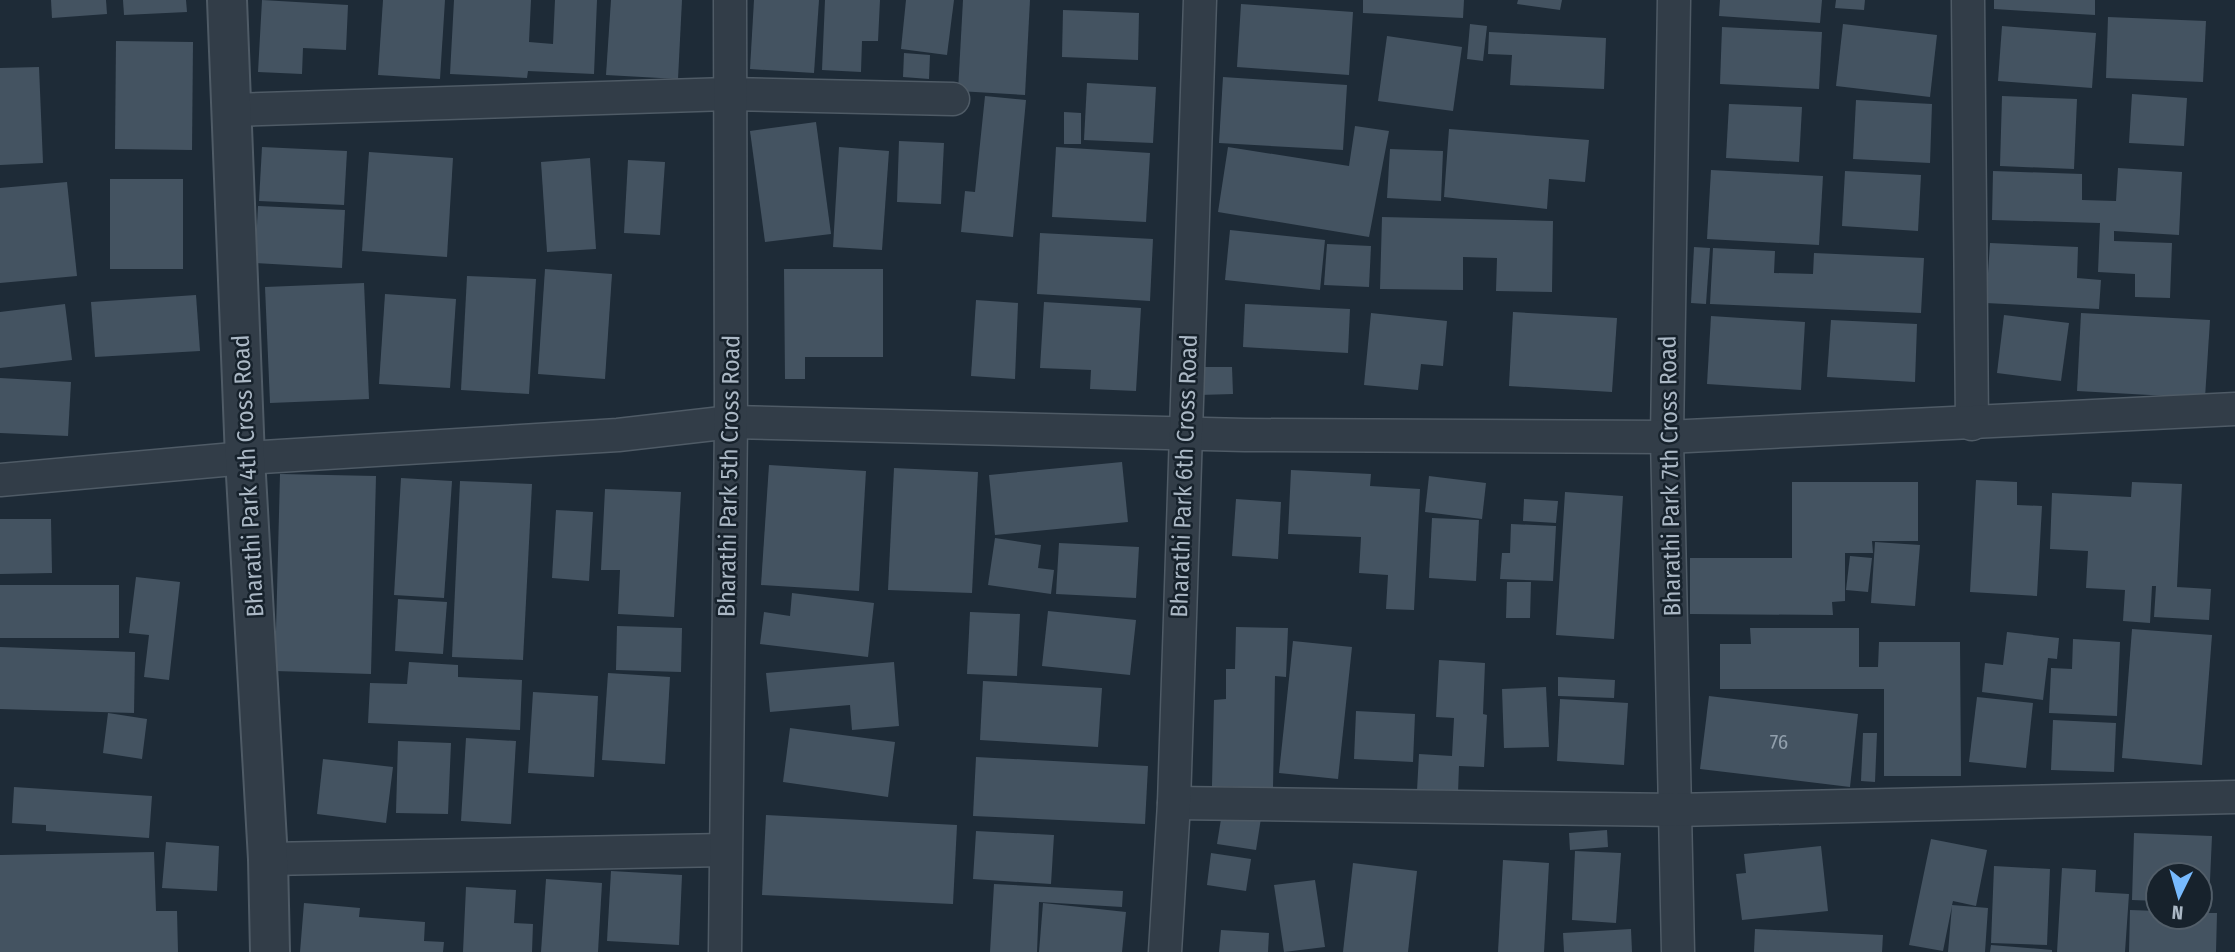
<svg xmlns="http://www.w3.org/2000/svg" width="2235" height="952" viewBox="0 0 2235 952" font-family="'Fira Sans Condensed',sans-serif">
  <rect width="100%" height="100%" fill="#1e2b37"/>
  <g fill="#445361">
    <path d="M51 0H106L107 14 52 18Z"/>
    <path d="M123 0H186L187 12 124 15Z"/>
    <path d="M262 0 348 5 346 50 303 48 302 74 258 72Z"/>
    <path d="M383 0H445L440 79 378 75Z"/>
    <path d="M454 0H531L529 42 553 44 555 0H597L594 74 528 71 527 78 450 74Z"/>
    <path d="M611 0H682L678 79 606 75Z"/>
    <path d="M754 0H819L814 73 750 69Z"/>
    <path d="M825 0H880L878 41H862L861 72 822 70Z"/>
    <path d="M906 0H954L947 55 901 49Z"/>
    <path d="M963 0H1030L1025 95 958 91Z"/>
    <path d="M1363 0H1464L1463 18 1363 13Z"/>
    <path d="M1518 0H1562L1560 10 1517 4Z"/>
    <path d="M1720 0H1822L1820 23 1719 16Z"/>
    <path d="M1836 0H1865L1864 10 1835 8Z"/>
    <path d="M1994 0H2095V15L1994 9Z"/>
    <path d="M1241 4 1353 12 1349 75 1237 67Z"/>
    <path d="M1063 10 1139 13 1138 60 1062 57Z"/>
    <path d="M2108 17 2206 21 2203 82 2106 78Z"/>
    <path d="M1470 24 1487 26 1483 61 1467 59Z"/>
    <path d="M1843 24 1937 35 1930 97 1836 86Z"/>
    <path d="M2002 26 2096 33 2092 88 1998 81Z"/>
    <path d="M1722 27 1822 32 1819 89 1720 84Z"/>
    <path d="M1489 32 1606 38 1604 89 1510 85 1512 55 1488 54Z"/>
    <path d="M1387 36 1462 47 1453 111 1378 101Z"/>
    <path d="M116 41 193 42 192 150 115 149Z"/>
    <path d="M904 53 930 55 929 79 903 77Z"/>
    <path d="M39 67 43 163 0 165V68Z"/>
    <path d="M1223 77 1347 85 1343 150 1219 143Z"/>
    <path d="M1087 83 1156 87 1153 143 1084 140Z"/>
    <path d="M2132 94 2187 98 2184 146 2129 143Z"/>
    <path d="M985 96 1026 100 1013 237 961 232 965 191 975 192Z"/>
    <path d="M2002 96 2077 99 2074 169 2000 166Z"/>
    <path d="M1856 100 1932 104 1930 163 1853 159Z"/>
    <path d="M1729 104 1802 107 1799 162 1726 158Z"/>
    <path d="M1064 112 1081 113V144H1064Z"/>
    <path d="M816 122 831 234 765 242 750 131Z"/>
    <path d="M1355 126 1389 131 1369 237 1218 212 1228 147 1349 166Z"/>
    <path d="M1449 129 1589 140 1585 182 1549 179 1547 209 1444 197Z"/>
    <path d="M899 141 944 143 941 204 897 202Z"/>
    <path d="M262 147 347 151 344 205 259 201Z"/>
    <path d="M839 147 889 151 882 250 833 247Z"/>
    <path d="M1056 147 1150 153 1146 222 1052 217Z"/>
    <path d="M1390 149 1443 151 1441 201 1387 198Z"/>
    <path d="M369 152 453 158 447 257 362 251Z"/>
    <path d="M590 158 596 249 547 252 541 162Z"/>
    <path d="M628 160 665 162 660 235 624 233Z"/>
    <path d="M2118 168 2182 172 2179 235 2114 231V241L2172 243 2170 298 2135 297V274L2098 272 2100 223 1992 220 1993 171 2082 174V200L2116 201Z"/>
    <path d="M1711 170 1823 176 1819 245 1707 239Z"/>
    <path d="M1845 171 1921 175 1918 231 1842 226Z"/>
    <rect x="110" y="179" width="73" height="90"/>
    <path d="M67 182 77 276 0 283V188Z"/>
    <path d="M258 206 345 210 342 268 255 263Z"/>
    <path d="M1382 217 1553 221 1552 292 1496 291 1497 258 1463 257V290L1380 289Z"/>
    <path d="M1230 230 1325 240 1320 290 1225 280Z"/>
    <path d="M1040 233 1153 239 1150 301 1037 294Z"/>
    <path d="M1990 243 2078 247 2077 278 2101 280 2099 309 1986 303Z"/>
    <path d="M1327 244 1371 246 1369 287 1324 285Z"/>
    <path d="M1694 247 1710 248 1706 304 1691 303Z"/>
    <path d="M1713 248 1775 251 1774 273 1813 274 1814 253 1924 258 1921 313 1710 304Z"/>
    <path d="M545 269 612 274 605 379 538 374Z"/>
    <path d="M784 269H883V357H805V379H785Z"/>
    <path d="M467 276 536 279 529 394 461 390Z"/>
    <path d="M364 283 369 399 270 403 265 287Z"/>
    <path d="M385 294 456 299 450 388 379 384Z"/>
    <path d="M196 295 200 351 95 357 91 302Z"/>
    <path d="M976 300 1018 303 1015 379 971 376Z"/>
    <path d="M1044 302 1141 308 1136 391 1090 389 1091 370 1040 368Z"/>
    <path d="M65 304 72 360 0 368V312Z"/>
    <path d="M1245 304 1350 309 1348 353 1243 347Z"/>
    <path d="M1513 312 1617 318 1612 392 1509 386Z"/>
    <path d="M1371 313 1447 321 1443 366 1421 364 1418 390 1364 385Z"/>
    <path d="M2081 313 2210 320 2205 398 2077 391Z"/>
    <path d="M2004 315 2069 323 2061 381 1997 373Z"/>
    <path d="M1711 316 1805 322 1801 390 1707 384Z"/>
    <path d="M1831 320 1917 324 1915 382 1827 377Z"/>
    <path d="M1199 367H1232L1233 394 1199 395Z"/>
    <path d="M0 378 71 382 68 436 0 433Z"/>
    <path d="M1122 462 1128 522 995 535 989 475Z"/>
    <path d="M769 465 866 471 859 591 761 585Z"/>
    <path d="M894 468 978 472 972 593 888 590Z"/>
    <path d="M1291 470 1371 474 1370 486 1420 489 1414 610 1386 609 1388 575 1359 573 1361 537 1288 534Z"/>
    <path d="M280 474 376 476 371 674 275 671Z"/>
    <path d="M1429 476 1486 483 1482 519 1425 512Z"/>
    <path d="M401 478 452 481 444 598 394 595Z"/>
    <path d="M1976 480 2017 482V505L2042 506 2037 596 1970 592Z"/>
    <path d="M460 481 532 484 523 660 452 657Z"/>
    <path d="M1792 482H1918V541H1872L1873 553H1845V601L1832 602 1833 615 1690 614V558H1792Z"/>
    <path d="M2132 482 2182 484 2177 587 2211 589 2209 620 2154 617 2156 586H2152L2150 623 2123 621 2125 590 2086 588 2088 551 2050 549 2052 493 2131 497Z"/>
    <path d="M605 489 681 492 674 617 618 614 620 570H601Z"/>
    <path d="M1565 492 1623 496 1614 639 1556 635Z"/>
    <path d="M1236 499 1281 502 1278 559 1232 556Z"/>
    <path d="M1524 499 1558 501 1556 523 1523 521Z"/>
    <path d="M556 510 593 512 589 581 552 578Z"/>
    <path d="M1432 518 1479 520 1476 581 1429 578Z"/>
    <path d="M0 519H51L52 573 0 574Z"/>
    <path d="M1511 524 1556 526 1553 581 1500 579 1502 553H1510Z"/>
    <path d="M995 538 1041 545 1038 568 1054 570 1051 594 988 585Z"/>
    <path d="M1875 542 1920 545 1915 606 1871 603Z"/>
    <path d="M1059 543 1139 547 1136 598 1056 594Z"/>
    <path d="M1850 556 1872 558 1868 592 1846 590Z"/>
    <path d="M136 577 180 582 169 680 144 677 149 635 129 633Z"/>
    <path d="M1507 582H1531L1530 618H1506Z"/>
    <rect x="0" y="585" width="119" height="53"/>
    <path d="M792 593 874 603 868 657 760 644 764 612 790 616Z"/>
    <path d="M398 599 447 602 443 654 395 651Z"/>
    <path d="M1048 611 1136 620 1130 675 1042 666Z"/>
    <path d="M970 612 1020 614 1017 676 967 674Z"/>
    <path d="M617 626 682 628 681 672 616 670Z"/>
    <path d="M1236 627 1288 628 1286 677 1275 676 1273 788 1212 786 1214 700 1226 699V669H1235Z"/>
    <path d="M1750 628H1859V667H1878L1879 642H1960L1961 776H1884V689H1720V644H1751Z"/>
    <path d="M2132 629 2212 635 2202 765 2122 758Z"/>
    <path d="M2007 632 2059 638 2057 659 2048 658 2043 700 1982 692 1985 663 2003 665Z"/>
    <path d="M2073 639 2120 642 2117 716 2049 713 2051 668 2072 669Z"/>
    <path d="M1293 641 1352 647 1338 779 1279 773Z"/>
    <path d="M0 647 135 652 134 713 0 709Z"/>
    <path d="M1439 660 1485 663 1483 714 1487 715 1484 767 1459 766 1458 793 1417 791 1419 754 1452 756 1454 718 1436 717Z"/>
    <path d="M409 662 458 665V677L522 680 520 730 368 723 370 683 407 684Z"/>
    <path d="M894 662 899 726 852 730 850 705 770 712 766 673Z"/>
    <path d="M608 673 670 677 665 764 602 760Z"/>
    <path d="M1558 677 1615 680 1614 698 1558 696Z"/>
    <path d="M983 681 1102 688 1098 747 980 740Z"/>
    <path d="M1546 687 1549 747 1504 748 1502 689Z"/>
    <path d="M533 692 598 696 594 777 528 773Z"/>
    <path d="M1709 696 1858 714 1850 787 1700 769Z"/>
    <path d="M1977 697 2033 703 2026 768 1969 762Z"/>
    <path d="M1560 699 1628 703 1624 765 1557 761Z"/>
    <path d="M1356 711 1415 714 1413 762 1354 759Z"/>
    <path d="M108 713 147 719 142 759 103 753Z"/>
    <path d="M2053 720 2116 723 2114 772 2051 770Z"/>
    <path d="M790 728 895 742 888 797 783 782Z"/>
    <path d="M1863 733H1877L1875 782 1861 781Z"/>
    <path d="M466 738 516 741 511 824 461 821Z"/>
    <path d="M398 741 451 743 448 814 396 813Z"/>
    <path d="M976 757 1148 766 1145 824 973 816Z"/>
    <path d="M323 759 393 767 386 823 317 814Z"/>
    <path d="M14 787 152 796 149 838 46 831V825L12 823Z"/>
    <path d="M1222 813 1261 818 1256 850 1217 844Z"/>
    <path d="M766 815 957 825 953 904 762 895Z"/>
    <path d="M1607 830 1608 847 1570 850 1569 833Z"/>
    <path d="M976 831 1054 835 1051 884 973 879Z"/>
    <path d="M2134 833 2212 836 2209 903H2200V875H2158V901L2132 900Z"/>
    <path d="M1931 839 1987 850 1976 906 1953 901 1952 905 1988 908 1985 952H1948L1952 906 1943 951 1909 945Z"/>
    <path d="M166 842 219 846 217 891 162 888Z"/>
    <path d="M1821 846 1828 911 1742 920 1736 874 1746 873 1744 854Z"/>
    <path d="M1575 851 1621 853 1616 923 1572 920Z"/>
    <path d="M154 852 156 911H177L178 952H0V855Z"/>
    <path d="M1211 853 1251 859 1246 891 1207 885Z"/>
    <path d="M1503 860 1549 863 1544 952H1498Z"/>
    <path d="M1353 863 1417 871 1408 952H1343Z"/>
    <path d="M1994 866 2050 869 2047 945 1991 943Z"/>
    <path d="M2062 868 2096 870 2095 892 2129 894 2125 952H2057Z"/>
    <path d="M611 871 682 875 679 945 607 941Z"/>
    <path d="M546 879 602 883 598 952H541Z"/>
    <path d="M1315 880 1325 947 1284 952 1274 885Z"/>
    <path d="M994 884 1123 891 1122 907 1039 902 1037 952H990Z"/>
    <path d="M466 887 516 890 514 923 533 924 532 952H463Z"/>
    <path d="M304 903 360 908 359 917 425 922 424 941 444 942 443 952H300Z"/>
    <path d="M1043 903 1126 912 1122 952H1039Z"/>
    <path d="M2130 910 2158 911V917H2200V913H2217L2216 952H2129Z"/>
    <path d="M1631 929 1632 952H1564L1563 933Z"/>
    <path d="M1755 929 1883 935 1882 952H1754Z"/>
    <path d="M1221 930 1269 933 1268 952H1219Z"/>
    <path d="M1991 945 2052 950V952H1990Z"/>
  </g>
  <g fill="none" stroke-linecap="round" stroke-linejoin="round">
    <defs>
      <g id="minor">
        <path d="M1674 0 1667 437 1678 952"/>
        <path d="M1968 0 1972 424"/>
        <path d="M233 110 728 94 953 99"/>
        <path d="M0 480 245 458 618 435 731 422 1245 435 1667 437 2235 409"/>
        <path d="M1174 803 1676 810 2235 797"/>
        <path d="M268 859 724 850"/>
        <path d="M725 952 731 422 730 0"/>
        <path d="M1165 952 1174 803 1200 0"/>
      </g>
      <path id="tertiary" d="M227 0 245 458 268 859 270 952"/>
    </defs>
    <use href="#minor" stroke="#4f5b66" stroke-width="35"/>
    <use href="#tertiary" stroke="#4f5b66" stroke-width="42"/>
    <use href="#minor" stroke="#323d48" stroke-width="32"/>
    <use href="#tertiary" stroke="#323d48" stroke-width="38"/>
  </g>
  <g text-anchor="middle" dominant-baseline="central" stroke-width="5" stroke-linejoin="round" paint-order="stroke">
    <g font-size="21" fill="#919fac">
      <text x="1779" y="742">76</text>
    </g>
    <g font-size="24" fill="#abb8c5" stroke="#17222c">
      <text transform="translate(248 476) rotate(-93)">Bharathi Park 4th Cross Road</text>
      <text transform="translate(729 476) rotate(-89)">Bharathi Park 5th Cross Road</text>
      <text transform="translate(1184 476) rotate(-88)">Bharathi Park 6th Cross Road</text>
      <text transform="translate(1670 476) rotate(-91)">Bharathi Park 7th Cross Road</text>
    </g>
  </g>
  <g transform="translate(2179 896) rotate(185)"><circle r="33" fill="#17222c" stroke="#525e69" stroke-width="2"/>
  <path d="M0-5L12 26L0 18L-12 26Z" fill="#77bafe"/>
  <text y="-10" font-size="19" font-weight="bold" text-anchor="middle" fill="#abb8c5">N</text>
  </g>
</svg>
